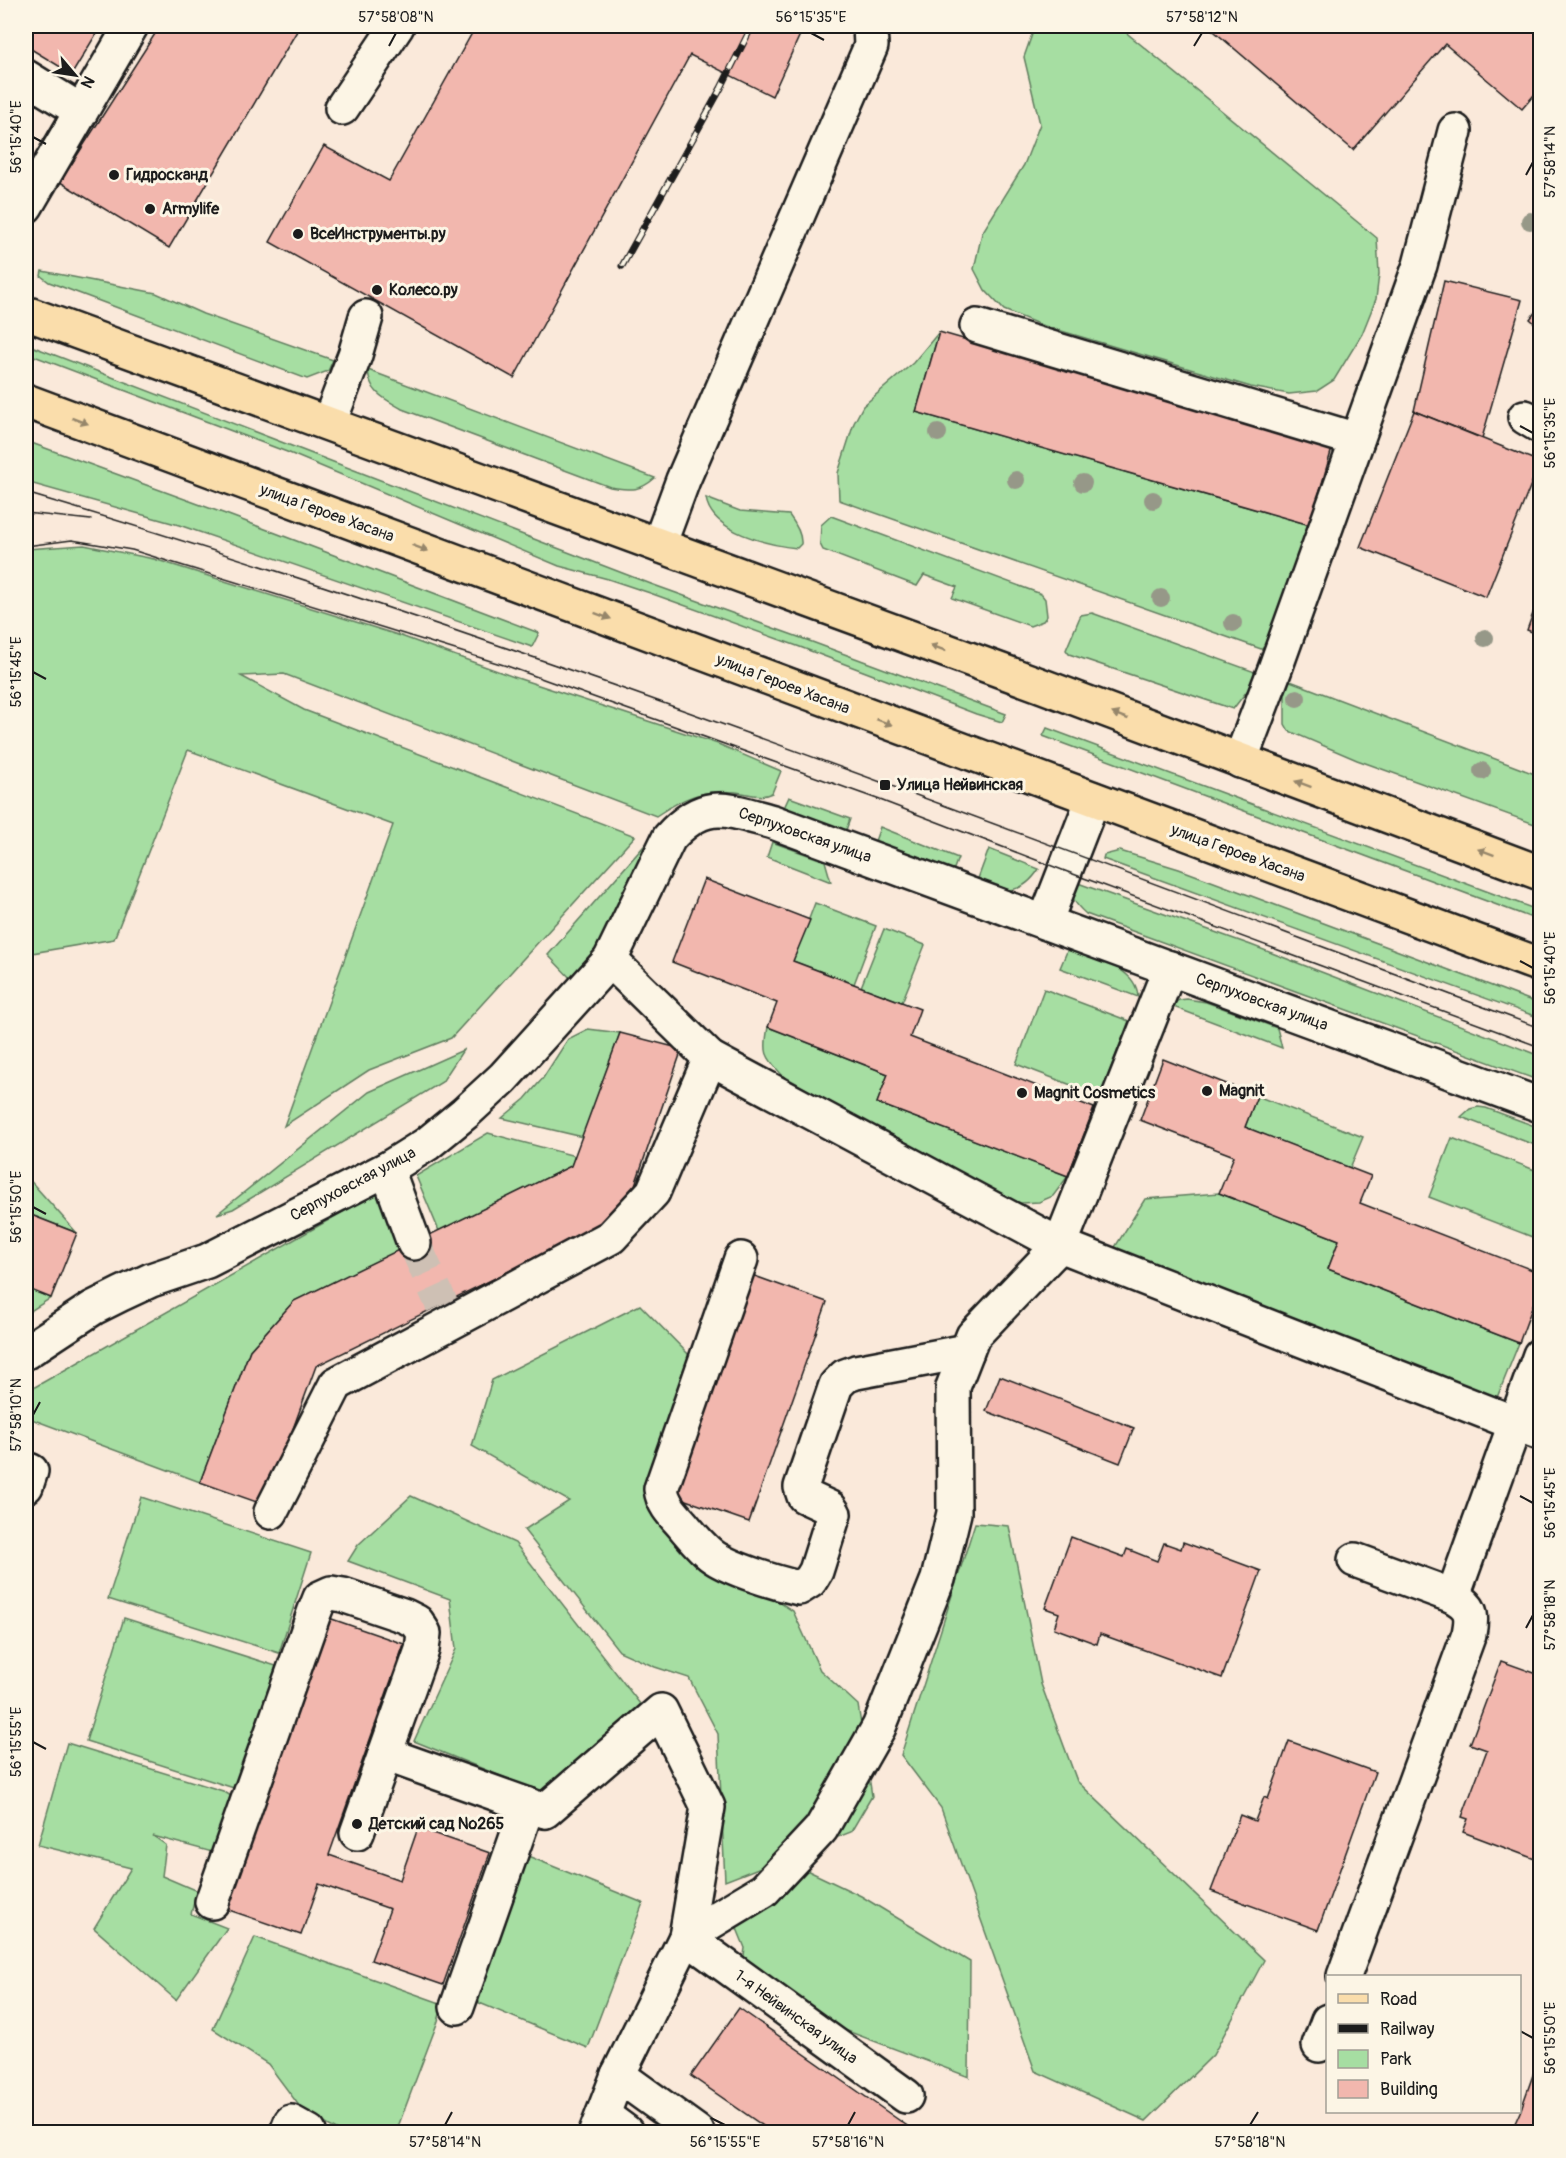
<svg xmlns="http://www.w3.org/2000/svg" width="1566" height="2158" viewBox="0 0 1566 2158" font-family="Pangolin,sans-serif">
  <rect width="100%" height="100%" fill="#fae9da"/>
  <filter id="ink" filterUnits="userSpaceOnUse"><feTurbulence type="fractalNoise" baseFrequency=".0167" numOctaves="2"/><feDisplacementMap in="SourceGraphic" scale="12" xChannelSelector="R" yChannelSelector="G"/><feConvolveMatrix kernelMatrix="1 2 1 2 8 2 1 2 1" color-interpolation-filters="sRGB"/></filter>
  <g filter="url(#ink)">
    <g fill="#a6dea2" stroke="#617d5f" stroke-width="1.5">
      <path d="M1035 26H1118L1377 238 1379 274 1376 299 1362 334 1334 380 1317 391 1289 394 1251 387 1041 325 1004 310 985 290 974 269 982 233 1024 165 1040 124 1024 57Z"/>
      <path d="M42 271 156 293 203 314 333 360 328 371 307 379 49 282 41 276Z"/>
      <path d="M939 332 916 412 1310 525 1264 650 839 500 838 473 854 423 863 406 913 363Z"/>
      <path d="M26 344 651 584 804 639 1006 714 1002 722 976 714 800 647 650 593 608 579 559 566 287 452 26 353Z"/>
      <path d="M368 370 655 478C639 492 631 490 610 487L402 409C383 398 370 393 368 370Z"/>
      <path d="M26 441 231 516 539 633 532 647 179 525 26 482Z"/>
      <path d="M706 498 740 511 789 515C795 523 802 534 801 544L797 548C769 545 711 532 706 498Z"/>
      <path d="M831 516 1041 594 1045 599 1047 616 1043 621 1030 626 952 598 957 587 924 575 917 586 823 550 820 544 821 525Z"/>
      <path d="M84 545 154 559 401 636 514 677 718 744 781 771 772 793C760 799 749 793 735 792 702 789 683 798 656 816L284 674 241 676 304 710 635 836 451 1038 369 1070 284 1126 393 825 188 750 114 939 26 954V549Z"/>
      <path d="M1092 613 1255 672 1258 677 1233 709 1069 654 1066 650 1079 619 1081 615Z"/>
      <path d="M1285 679 1540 776V826L1357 760 1289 731 1285 724Z"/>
      <path d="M1047 728 1540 911V921L1043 736Z"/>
      <path d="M789 797 850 819 845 833 783 810Z"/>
      <path d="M880 827 958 858 952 874 874 844Z"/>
      <path d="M772 842 825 861 831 882 767 857Z"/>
      <path d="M644 846 642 860 604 944 573 981 548 955Z"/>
      <path d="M989 849 1039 869C1021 897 1004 891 976 884Z"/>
      <path d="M1120 851 1179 869 1540 1004V1018L1103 859 1104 855Z"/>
      <path d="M1075 882 1251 945 1540 1056V1081L1086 914C1076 905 1067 895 1075 882Z"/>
      <path d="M815 903 876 926 854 984 793 961Z"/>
      <path d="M884 929 925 945 902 1002 861 987Z"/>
      <path d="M1068 949C1091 958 1137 966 1138 997L1060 968Z"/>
      <path d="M1044 989 1129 1021 1100 1096 1016 1064Z"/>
      <path d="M1187 999 1206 1002 1277 1028 1282 1048 1171 1006 1179 1000Z"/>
      <path d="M768 1027 888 1074 877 1103 1068 1176 1053 1196 1039 1202 1021 1203 1004 1198 975 1187 782 1075C765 1056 763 1053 768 1027Z"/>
      <path d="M588 1029 620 1033 583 1137 502 1118 525 1099 543 1078 568 1039Z"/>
      <path d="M463 1050 442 1082 233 1209 217 1214 369 1092Z"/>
      <path d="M1257 1096 1363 1137 1350 1168 1245 1127Z"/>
      <path d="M1478 1107 1486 1108 1540 1128V1147L1461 1117 1470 1109Z"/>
      <path d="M488 1133 575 1156 571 1166 439 1231 416 1176Z"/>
      <path d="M1452 1138 1540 1172V1240L1429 1197Z"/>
      <path d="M26 1176 77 1233 26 1213Z"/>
      <path d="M378 1192 402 1249 294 1301 250 1350 200 1482 26 1417V1392Z"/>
      <path d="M1219 1193 1339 1240 1328 1269 1519 1343 1496 1400 1110 1255 1145 1199Z"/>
      <path d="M26 1288 51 1298 26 1314Z"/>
      <path d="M640 1305 691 1357 657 1451 659 1523 793 1611 820 1670 858 1705 872 1796 851 1832 725 1881 718 1734 689 1678 655 1667 619 1651 524 1530 569 1501 472 1446 492 1380Z"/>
      <path d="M411 1496 515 1543 644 1709 611 1730 550 1796 414 1741 456 1649 450 1599 348 1561 358 1545Z"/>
      <path d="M141 1497 311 1553 279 1653 108 1599Z"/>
      <path d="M975 1523 1009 1526 1041 1684 1077 1781 1264 1960 1213 2055 1146 2121 1035 2071 941 1808 901 1755Z"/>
      <path d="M124 1618 276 1666 237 1789 86 1741Z"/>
      <path d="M67 1743 223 1791 241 1802 212 1852 153 1836 166 1845 162 1876 197 1891 191 1914 227 1928 176 2000 94 1928 131 1868 38 1845Z"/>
      <path d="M523 1854 643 1903 588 2048 465 1997Z"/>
      <path d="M798 1866 861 1896 970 1962 969 2077 739 1990 745 1948 736 1926Z"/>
      <path d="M255 1937 443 2004 438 2021 396 2132H340L303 2111 268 2064 213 2029Z"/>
    </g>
    <g fill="#f2b7ae" stroke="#1c1c1c" stroke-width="1.5">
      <path d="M26 26H101L72 74 26 46Z"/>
      <path d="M160 26H300L169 248 60 182Z"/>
      <path d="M476 26H804L772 96 690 55 514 378 270 242 324 146 389 181Z"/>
      <path d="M1208 26H1540V88L1522 109 1445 44 1353 150Z"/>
      <path d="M1444 281 1522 300 1482 438 1414 411Z"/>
      <path d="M1540 306V328L1530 319Z"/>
      <path d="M939 332 1333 445 1310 525 916 412Z"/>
      <path d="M1414 411 1540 462 1486 597 1360 547Z"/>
      <path d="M1540 594V635L1527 630Z"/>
      <path d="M704 879 810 920 793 961 920 1009 910 1037 1094 1108 1068 1176 877 1103 888 1074 768 1027 777 1003 672 962Z"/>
      <path d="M620 1033 682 1049 635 1185 599 1227 316 1366 265 1505 200 1482 250 1350 294 1301 571 1166Z"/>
      <path d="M1163 1059 1257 1096 1245 1127 1371 1176 1360 1203 1540 1273V1286L1519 1343 1328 1269 1339 1240 1219 1193 1234 1156 1140 1120Z"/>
      <path d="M26 1213 77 1233 51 1298 26 1288Z"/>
      <path d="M752 1275 827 1302 749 1522 674 1496Z"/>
      <path d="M1000 1376 1134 1428 1120 1463 986 1411Z"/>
      <path d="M1071 1537 1124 1557 1127 1549 1157 1561 1164 1543 1181 1549 1183 1542 1261 1571 1222 1678 1100 1634 1097 1644 1054 1628 1059 1613 1045 1608Z"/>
      <path d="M329 1618 404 1644 329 1855 400 1880 418 1828 490 1853 443 1985 371 1960 390 1909 319 1884 301 1935 226 1909Z"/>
      <path d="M1501 1661 1540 1675V1861L1463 1832 1468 1819 1462 1817 1487 1750 1470 1744Z"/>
      <path d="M1289 1741 1375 1772 1318 1930 1211 1891 1240 1815 1255 1821 1264 1797 1268 1799Z"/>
      <path d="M739 2008 893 2116 916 2132H772L691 2076Z"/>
      <path d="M1540 2055V2132H1511L1520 2112Z"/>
    </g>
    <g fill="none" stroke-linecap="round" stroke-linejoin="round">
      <path stroke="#cec0b4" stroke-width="33" stroke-dasharray="33 16" stroke-linecap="butt" d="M414 1243 442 1305"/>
      <defs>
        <g id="minor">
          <path d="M26 77 81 111"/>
          <path d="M342 108 397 26"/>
          <path d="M26 206 131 26"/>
          <path d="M977 326 1357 440"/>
          <path d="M1525 417 1540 426"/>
          <path d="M329 423 355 355 366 317"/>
          <path d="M659 545 683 480 871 46 870 26"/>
          <path d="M1240 761 1275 669 1420 265 1455 131"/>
          <path d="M1045 922 1093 799"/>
          <path d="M710 1058 1060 1245 1540 1433"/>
          <path d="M387 1169 414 1243"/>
          <path d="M741 1259 661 1489C663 1504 672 1513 682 1524 691 1535 700 1546 711 1555 729 1569 777 1583 799 1588L810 1581 816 1571 834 1514 830 1508 804 1496 801 1487 836 1385 845 1376 856 1372 967 1351"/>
          <path d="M26 1352 93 1308 121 1294 151 1280 207 1261 387 1169 427 1144 465 1113 503 1078 610 960 669 838C705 798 726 809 773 822L1540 1105"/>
          <path d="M26 1469 31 1471 26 1486"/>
          <path d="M271 1512 336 1384 611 1237 653 1192 710 1058 610 960"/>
          <path d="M1355 1560 1453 1596"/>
          <path d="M357 1833 385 1754"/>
          <path d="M212 1902 314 1613 320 1598 331 1593 343 1595 405 1616 417 1622 424 1633 422 1650 385 1754 545 1811 661 1711 708 1807 686 1937 906 2096"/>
          <path d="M1344 1976 1469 1634C1473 1613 1471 1607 1453 1596L1540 1355"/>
          <path d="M457 2007 528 1805"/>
          <path d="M1319 2045 1328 2021"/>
          <path d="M618 2075 697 2132"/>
          <path d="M603 2115 626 2132"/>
          <path d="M287 2132 291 2122 309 2132"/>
          <path d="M596 2132 618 2075 686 1937 764 1890 821 1829 879 1727 938 1579 954 1513 953 1387 973 1336 1060 1245 1170 968"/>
        </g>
        <g id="major">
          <path d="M26 313 1040 685 1540 873"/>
          <path d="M26 401 1540 965"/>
        </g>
      </defs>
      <use href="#minor" stroke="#1c1c1c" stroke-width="38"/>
      <use href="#major" stroke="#1c1c1c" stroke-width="38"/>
      <use href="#minor" stroke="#fcf5e5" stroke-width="33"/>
      <use href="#major" stroke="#faddab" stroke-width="33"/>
      <g stroke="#1c1c1c" stroke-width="1.5">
        <path d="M26 493C539 645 1039 842 1540 1028"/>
        <path d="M26 513 91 520"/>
        <path d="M26 546 72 540 132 550 507 666 880 800 1065 871 1540 1047"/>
      </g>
      <defs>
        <path id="rail" d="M622 266 721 88 752 26"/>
      </defs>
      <use href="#rail" stroke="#1c1c1c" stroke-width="7"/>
      <use href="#rail" stroke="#fcf5e5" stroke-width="4.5" stroke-dasharray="14" stroke-linecap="butt"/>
    </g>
    <g fill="#969888">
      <circle cx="1530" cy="221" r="9"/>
      <circle cx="938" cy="433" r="9"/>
      <circle cx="1016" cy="480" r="9"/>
      <circle cx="1083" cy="483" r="9"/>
      <circle cx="1153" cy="500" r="9"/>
      <circle cx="1161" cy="598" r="9"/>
      <circle cx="1233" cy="623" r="9"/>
      <circle cx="1485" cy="638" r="9"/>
      <circle cx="1297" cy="698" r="9"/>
      <circle cx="1482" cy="771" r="9"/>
    </g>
    <defs><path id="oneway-solid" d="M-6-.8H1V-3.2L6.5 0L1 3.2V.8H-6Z" transform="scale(1.5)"/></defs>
    <g fill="#96866b">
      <use href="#oneway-solid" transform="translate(80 421) rotate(20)"/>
      <use href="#oneway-solid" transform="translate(420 548) rotate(20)"/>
      <use href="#oneway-solid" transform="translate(603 616) rotate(20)"/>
      <use href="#oneway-solid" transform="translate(938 648) rotate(-160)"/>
      <use href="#oneway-solid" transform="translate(1120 716) rotate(-159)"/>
      <use href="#oneway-solid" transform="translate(884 722) rotate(21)"/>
      <use href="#oneway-solid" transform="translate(1303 784) rotate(-160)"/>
      <use href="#oneway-solid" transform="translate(1486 852) rotate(-160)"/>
    </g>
  </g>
  <path fill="none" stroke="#1c1c1c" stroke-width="2" d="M811 33 824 40M389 46 396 33M1194 46 1202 33M33 137 46 144M1526 175 1533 162M1520 426 1533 433M33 672 46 679M1520 961 1533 968M33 1207 46 1214M33 1415 40 1402M1520 1496 1533 1503M1526 1628 1533 1615M33 1742 46 1749M1520 2031 1533 2038M711 2118 725 2125M445 2125 452 2112M848 2125 855 2112M1250 2125 1258 2112"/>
  <g fill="#1c1c1c" stroke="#fcf5e5" stroke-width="2">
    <circle cx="114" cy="175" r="6"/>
    <circle cx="150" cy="209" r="6"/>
    <circle cx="298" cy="234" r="6"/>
    <circle cx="377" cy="290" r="6"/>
    <rect x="879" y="779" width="12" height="12" rx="3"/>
    <circle cx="1207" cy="1091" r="6"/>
    <circle cx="1022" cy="1093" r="6"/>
    <circle cx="357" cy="1824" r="6"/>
  </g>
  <g text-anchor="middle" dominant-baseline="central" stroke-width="6" stroke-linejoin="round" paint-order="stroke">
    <g font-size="16" font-weight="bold" fill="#1c1c1c" stroke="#fcf5e5" text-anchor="start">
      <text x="126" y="175">Гидросканд</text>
      <text x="162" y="209">Armylife</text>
      <text x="310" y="234">ВсеИнструменты.ру</text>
      <text x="389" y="290">Колесо.ру</text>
      <text x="897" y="785">Улица Нейвинская</text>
      <text x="1219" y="1091">Magnit</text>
      <text x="1034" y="1093">Magnit Cosmetics</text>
      <text x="369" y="1824">Детский сад №265</text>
    </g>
    <g font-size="16" fill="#1c1c1c" stroke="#fcf5e5">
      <text transform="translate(327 513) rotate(20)">улица Героев Хасана</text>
      <text transform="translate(783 684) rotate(21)">улица Героев Хасана</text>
      <text transform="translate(805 835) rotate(19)">Серпуховская улица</text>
      <text transform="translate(1238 853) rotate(20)">улица Героев Хасана</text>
      <text transform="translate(1262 1002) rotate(20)">Серпуховская улица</text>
      <text transform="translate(353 1184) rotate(-28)">Серпуховская улица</text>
      <text transform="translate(796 2017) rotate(36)">1-я Нейвинская улица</text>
    </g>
  </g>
  <rect width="1566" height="2158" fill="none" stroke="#fcf5e5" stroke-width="66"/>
  <rect x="1326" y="1975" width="195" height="138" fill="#fcf5e5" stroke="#a29e95" stroke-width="1.5"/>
  <rect x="1338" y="1994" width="30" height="9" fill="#faddab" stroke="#a29e95" stroke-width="1.5"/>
  <text x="1380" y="2005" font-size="18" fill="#1c1c1c">Road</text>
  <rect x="1338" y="2024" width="30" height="9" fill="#1c1c1c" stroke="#a29e95" stroke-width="1.5"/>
  <text x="1380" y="2035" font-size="18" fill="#1c1c1c">Railway</text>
  <rect x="1338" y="2050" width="30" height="18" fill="#a6dea2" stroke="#a29e95" stroke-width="1.5"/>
  <text x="1380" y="2065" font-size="18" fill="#1c1c1c">Park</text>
  <rect x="1338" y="2080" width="30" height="18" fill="#f2b7ae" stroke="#a29e95" stroke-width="1.5"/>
  <text x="1380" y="2095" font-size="18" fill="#1c1c1c">Building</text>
  <g transform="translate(75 75) rotate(119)" stroke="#fcf5e5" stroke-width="4.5" paint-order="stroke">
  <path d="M0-4.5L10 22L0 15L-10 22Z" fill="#1c1c1c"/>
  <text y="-9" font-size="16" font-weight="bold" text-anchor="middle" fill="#1c1c1c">N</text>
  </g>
  <rect x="33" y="33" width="1500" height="2092" fill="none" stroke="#1c1c1c" stroke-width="2"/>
  <g font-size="15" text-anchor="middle" fill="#1c1c1c">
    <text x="396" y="22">57°58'08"N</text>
    <text x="811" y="22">56°15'35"E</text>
    <text x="1202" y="22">57°58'12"N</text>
    <text transform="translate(16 137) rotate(-90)" y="5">56°15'40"E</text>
    <text transform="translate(1550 162) rotate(-90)" y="5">57°58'14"N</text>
    <text transform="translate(1550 433) rotate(-90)" y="5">56°15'35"E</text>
    <text transform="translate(16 672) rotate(-90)" y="5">56°15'45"E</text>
    <text transform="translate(1550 968) rotate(-90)" y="5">56°15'40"E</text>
    <text transform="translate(16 1207) rotate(-90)" y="5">56°15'50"E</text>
    <text transform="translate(16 1415) rotate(-90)" y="5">57°58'10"N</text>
    <text transform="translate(1550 1503) rotate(-90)" y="5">56°15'45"E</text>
    <text transform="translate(1550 1615) rotate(-90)" y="5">57°58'18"N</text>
    <text transform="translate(16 1742) rotate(-90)" y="5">56°15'55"E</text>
    <text transform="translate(1550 2038) rotate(-90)" y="5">56°15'50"E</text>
    <text x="445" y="2147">57°58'14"N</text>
    <text x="725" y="2147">56°15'55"E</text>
    <text x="848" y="2147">57°58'16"N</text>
    <text x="1250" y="2147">57°58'18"N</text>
  </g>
</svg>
